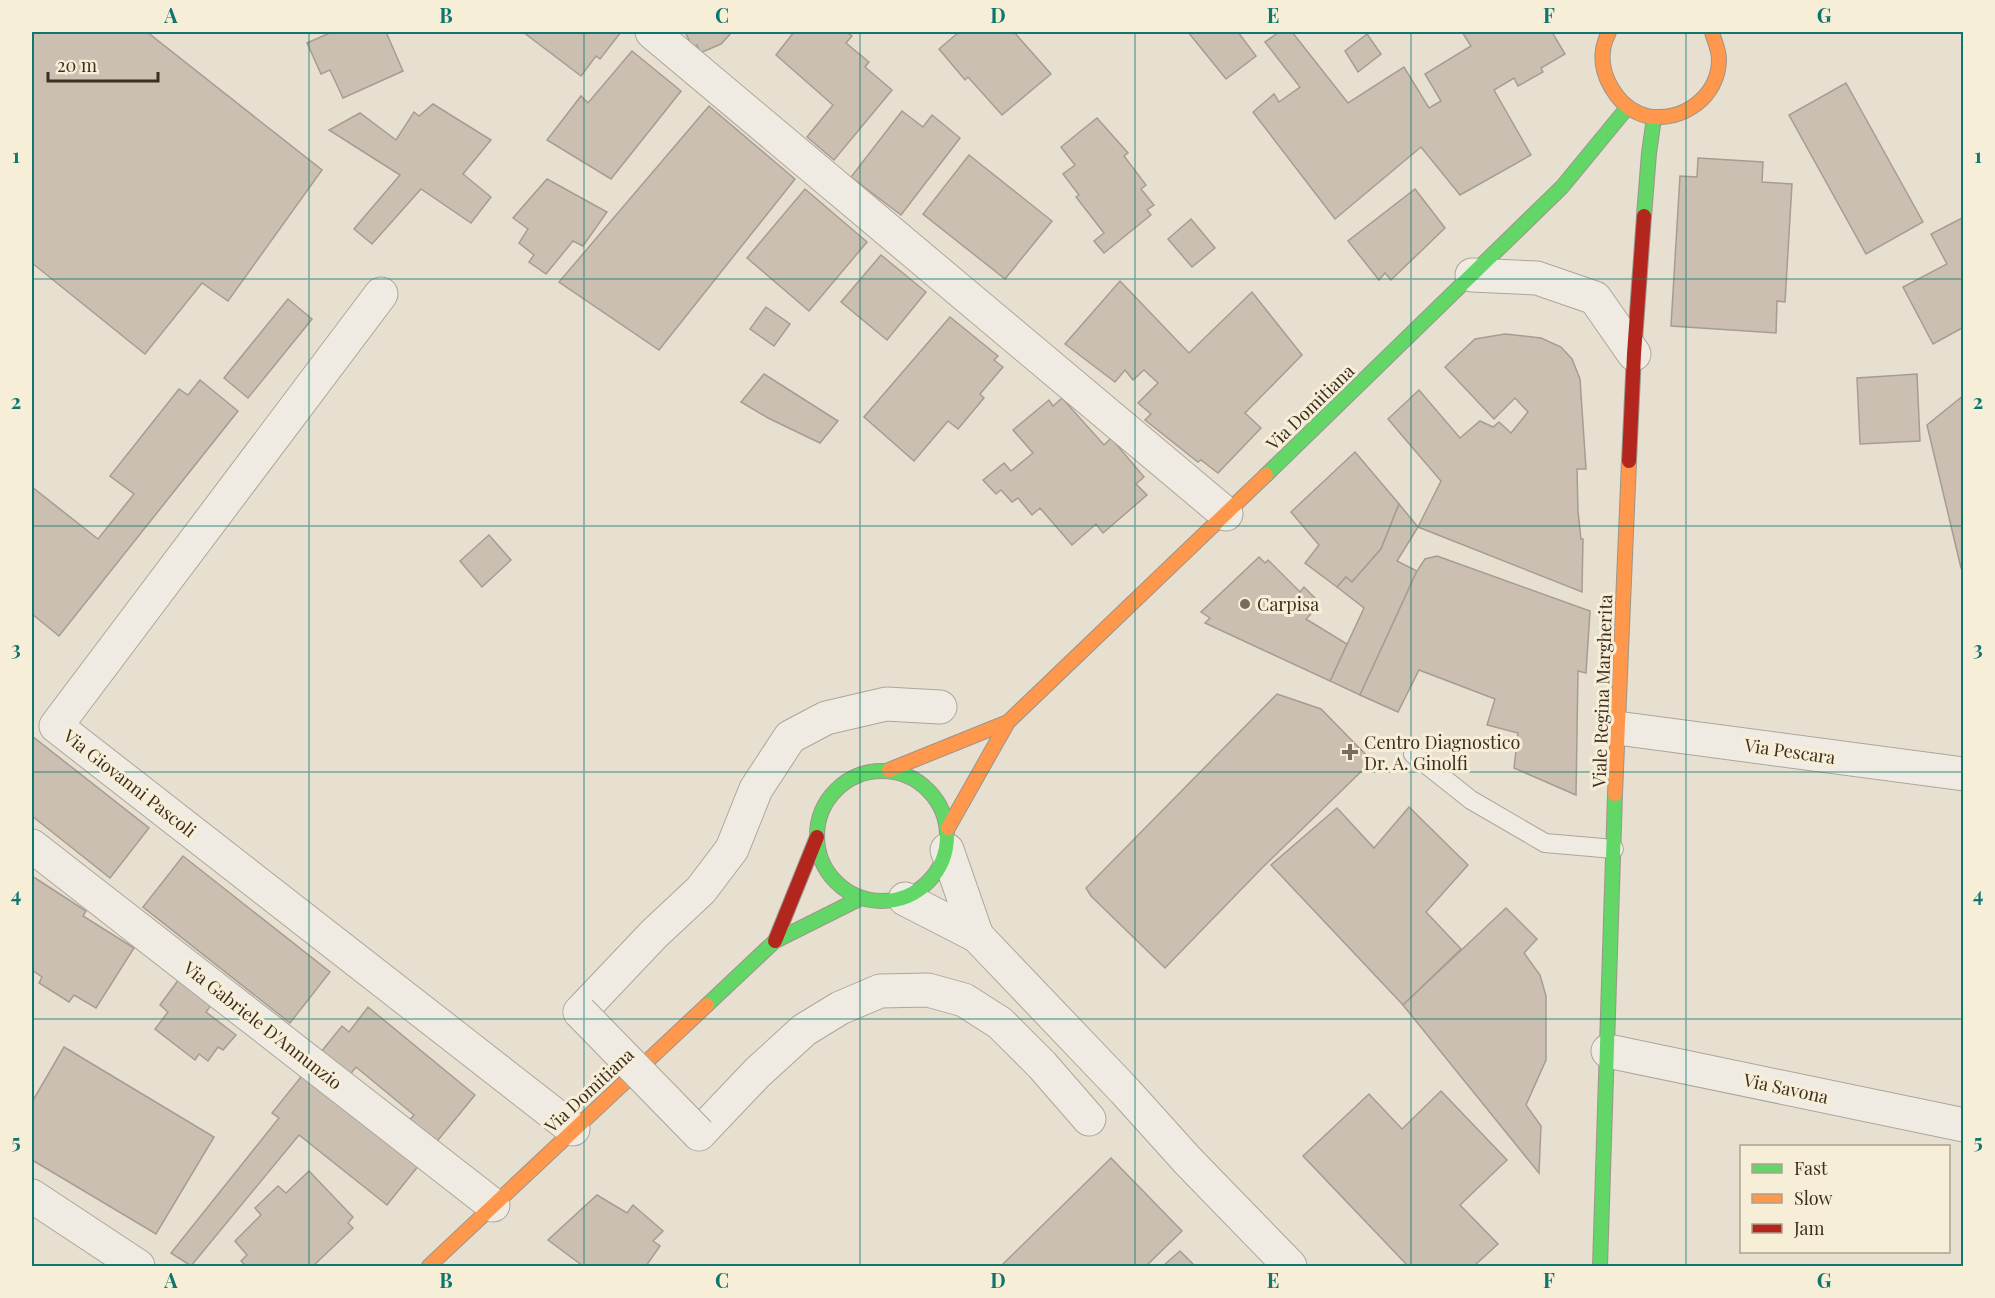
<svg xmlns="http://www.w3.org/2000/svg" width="1995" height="1298" viewBox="0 0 1995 1298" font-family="'Playfair Display',serif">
  <rect width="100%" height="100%" fill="#e7e0d1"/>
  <g fill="#cbbfb2" stroke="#a89c90" stroke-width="1.5">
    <path d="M32 32H147L322 170 228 301 202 283 145 354 32 263Z"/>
    <path d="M332 32H386L403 71 343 98 330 70 321 74 307 43Z"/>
    <path d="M523 32H621L600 59 596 56 581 76Z"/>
    <path d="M685 32H732L721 44 700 53 697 45 693 48Z"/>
    <path d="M794 32H846L852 36 846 43 869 62 865 67 892 90 834 160 807 137 833 105 776 55Z"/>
    <path d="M959 32H1014L1051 74 1002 115 968 77 965 80 939 49Z"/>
    <path d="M1188 32H1238L1256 56 1226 79Z"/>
    <path d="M1279 32H1292L1348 103 1404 67 1429 108 1441 101 1425 74 1471 46 1462 32H1552L1565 54 1541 68 1543 72 1518 86 1514 78 1494 90 1531 155 1460 195 1421 147 1335 219 1253 112 1274 94 1279 102 1300 87 1265 42Z"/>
    <path d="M1367 34 1381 54 1358 72 1345 51Z"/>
    <path d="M632 51 681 91 611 179 547 140 581 96 588 103Z"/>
    <path d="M1846 83 1923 222 1866 254 1789 115Z"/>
    <path d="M433 104 491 140 463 174 491 197 471 223 421 189 372 244 354 229 400 175 329 130 360 113 396 140 414 112 419 116Z"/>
    <path d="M709 106 795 179 659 350 559 282Z"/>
    <path d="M902 111 923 127 932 115 960 138 901 215 851 177Z"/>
    <path d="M1097 118 1128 153 1124 156 1146 185 1141 189 1154 205 1147 210 1151 215 1104 253 1094 241 1104 233 1076 197 1079 195 1063 174 1075 165 1061 147Z"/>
    <path d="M969 155 1052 221 1005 279 923 214Z"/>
    <path d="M1698 158 1763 162 1762 182 1792 184 1785 302 1777 301 1776 333 1671 326 1680 176 1697 177Z"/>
    <path d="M547 179 607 212 583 246 573 241 546 274 529 262 534 255 519 243 528 229 513 218Z"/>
    <path d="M805 189 867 242 809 311 747 258Z"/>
    <path d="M1415 189 1445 228 1391 280 1385 273 1379 280 1348 241Z"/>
    <path d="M1964 217V327L1933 344 1903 287 1947 264 1931 234Z"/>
    <path d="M1191 219 1215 248 1192 267 1168 239Z"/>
    <path d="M881 255 926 292 887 340 841 302Z"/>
    <path d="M1120 281 1189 353 1252 292 1302 355 1245 413 1261 428 1218 473 1201 460 1198 462 1145 420 1151 414 1138 403 1158 383 1144 370 1133 380 1125 370 1115 382 1065 344Z"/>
    <path d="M288 299 312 319 248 398 224 378Z"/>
    <path d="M766 307 790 324 774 346 750 329Z"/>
    <path d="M950 317 998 356 994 360 1003 367 980 394 984 398 958 429 948 421 914 461 864 417Z"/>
    <path d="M1505 334 1541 338 1561 347 1572 359 1580 379 1586 469H1577L1578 511 1581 539H1583L1582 592 1418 527 1441 481 1388 419 1419 390 1460 438 1480 421 1493 427 1499 422 1511 433 1528 412 1515 398 1494 419 1445 367 1475 339Z"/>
    <path d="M764 374 838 421 820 443 768 418 741 402Z"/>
    <path d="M1917 374 1920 441 1860 444 1857 378Z"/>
    <path d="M200 380 238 411 59 636 32 614V487L98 539 134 494 110 476 179 389 188 395Z"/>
    <path d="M1964 395V568H1961L1927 425Z"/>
    <path d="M1062 398 1104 445 1111 438 1144 477 1136 484 1147 495 1103 533 1096 524 1072 545 1040 508 1032 515 1018 498 1012 502 1001 490 996 494 983 480 1004 463 1011 471 1033 453 1013 430 1049 400 1053 406Z"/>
    <path d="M1355 452 1399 504 1381 549 1352 582 1346 577 1337 587 1305 563 1319 545 1291 512Z"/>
    <path d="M1399 504 1418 527 1397 561 1417 571 1360 695 1330 681 1364 608 1337 587 1346 577 1352 582 1381 549Z"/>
    <path d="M489 535 511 560 482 587 460 561Z"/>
    <path d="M1437 556 1590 611 1586 673 1578 671 1576 795 1514 768 1518 733 1487 725 1495 699 1419 670 1398 712 1360 695 1417 571 1425 559Z"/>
    <path d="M1259 557 1265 563 1268 560 1300 592 1304 587 1317 600 1312 605 1315 610 1306 619 1347 644 1330 681 1205 623 1210 618 1201 612Z"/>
    <path d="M1277 694 1321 709 1372 761 1262 868 1165 968 1091 896 1086 888Z"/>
    <path d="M32 736 149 828 110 878 32 816Z"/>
    <path d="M1409 807 1468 865 1426 912 1461 949 1403 1005 1271 865 1337 808 1374 848Z"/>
    <path d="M183 856 330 972 290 1023 143 907Z"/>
    <path d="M32 876 86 911 83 916 134 948 96 1008 74 995 69 1002 39 983 42 977 32 970Z"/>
    <path d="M1506 908 1537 939 1524 953 1540 975 1546 996V1060L1526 1105 1541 1126 1539 1173 1403 1005Z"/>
    <path d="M179 979 212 1004 206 1012 236 1035 223 1050 218 1047 208 1061 199 1054 195 1060 155 1029 168 1012 160 1005Z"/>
    <path d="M368 1007 475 1095 434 1145 407 1123 414 1115 356 1067 349 1076 321 1052 342 1026 349 1032Z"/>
    <path d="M64 1047 214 1137 156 1234 32 1160V1102Z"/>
    <path d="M305 1072 419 1165 387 1205 299 1135 191 1266 171 1253 279 1118 272 1113Z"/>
    <path d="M1441 1091 1507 1160 1460 1205 1498 1244 1474 1266H1408L1303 1156 1369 1094 1402 1129Z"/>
    <path d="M1111 1158 1182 1231 1146 1266H1001Z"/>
    <path d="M309 1171 353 1217 348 1223 353 1228 313 1266H246L241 1261 247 1255 235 1241 261 1215 255 1208 278 1186 286 1193Z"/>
    <path d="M597 1195 627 1213 633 1205 663 1231 653 1241 660 1246 646 1266H583L548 1240Z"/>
    <path d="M1180 1251 1195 1266H1163Z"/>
  </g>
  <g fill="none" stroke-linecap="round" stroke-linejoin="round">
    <defs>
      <path id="lane" d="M1413 754 1471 800 1545 843 1614 849"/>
      <g id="street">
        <path d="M652 32 1226 514"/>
        <path d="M1472 275 1537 278 1595 298 1634 354"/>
        <path d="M381 294 56 726 573 1129"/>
        <path d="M1617 728 1964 774"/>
        <path d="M32 846 493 1205"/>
        <path d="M947 850 977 936"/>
        <path d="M905 899 977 936 1124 1090 1188 1161 1290 1266"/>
        <path d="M580 1012 654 934 701 890 732 849 756 789 790 737 826 718 886 704 940 707"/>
        <path d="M1608 1051 1964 1125"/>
        <path d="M699 1134 757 1073 804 1030 840 1008 880 991 928 990 964 1000 1000 1023 1042 1065 1089 1119"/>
        <path d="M32 1196 138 1266"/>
      </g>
      <g id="fast">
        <path d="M1644 216 1649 153 1654 118"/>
        <path d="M1266 475 1562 187 1627 108"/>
        <circle cx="882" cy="836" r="65"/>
        <path d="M707 1005 775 941 861 898"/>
        <path d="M1600 1266 1615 794"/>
      </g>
      <g id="slow">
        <path d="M1609 32C1597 55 1602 76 1617 96 1624 105 1635 113 1647 116 1683 123 1719 96 1719 59 1719 50 1714 40 1712 32"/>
        <path d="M889 770 1008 722"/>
        <path d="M1615 794 1629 461"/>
        <path d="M948 828 1008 722 1266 475"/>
        <path d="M429 1266 707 1005"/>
      </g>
      <g id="jam">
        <path d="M1629 461 1634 354 1644 216"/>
        <path d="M775 941 817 837"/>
      </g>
    </defs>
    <use href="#lane" stroke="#ada599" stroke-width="20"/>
    <use href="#street" stroke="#ada599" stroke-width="35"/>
    <use href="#fast" stroke="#9c958a" stroke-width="16"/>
    <use href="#slow" stroke="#9c958a" stroke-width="16"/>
    <use href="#jam" stroke="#9c958a" stroke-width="16"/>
    <use href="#lane" stroke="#efebe3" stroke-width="18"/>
    <use href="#street" stroke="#efebe3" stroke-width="33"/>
    <use href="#fast" stroke="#63d668" stroke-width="14"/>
    <use href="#slow" stroke="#ff974d" stroke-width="14"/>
    <use href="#jam" stroke="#b3261e" stroke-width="14"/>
    <defs>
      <path id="street-bridge" d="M580 1012 699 1134"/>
    </defs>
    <use href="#street-bridge" stroke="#ada599" stroke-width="35" stroke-linecap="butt"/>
    <use href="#street-bridge" stroke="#efebe3" stroke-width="33"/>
  </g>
  <path fill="none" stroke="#0f766e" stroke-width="1.5" stroke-opacity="0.55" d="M309 32V1266M584 32V1266M860 32V1266M1135 32V1266M1411 32V1266M1686 32V1266M32 279H1964M32 526H1964M32 772H1964M32 1019H1964"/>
  <g fill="#786c5e" stroke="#f7eed8" stroke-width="2">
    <circle cx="1245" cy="604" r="6"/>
    <path d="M1347 743h6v6h6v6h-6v6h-6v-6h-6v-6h6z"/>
  </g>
  <g text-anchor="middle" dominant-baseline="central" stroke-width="6" stroke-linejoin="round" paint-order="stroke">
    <g font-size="18" fill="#3d2e20" stroke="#f7eed8">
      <text transform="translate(1310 407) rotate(-44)">Via Domitiana</text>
      <text transform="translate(1602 691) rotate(-88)">Viale Regina Margherita</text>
      <text transform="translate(1790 751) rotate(8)">Via Pescara</text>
      <text transform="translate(130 783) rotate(38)">Via Giovanni Pascoli</text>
      <text transform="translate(263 1025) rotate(38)">Via Gabriele D'Annunzio</text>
      <text transform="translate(1786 1088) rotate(12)">Via Savona</text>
      <text transform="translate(589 1090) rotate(-43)">Via Domitiana</text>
    </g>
    <g font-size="18" fill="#3d2e20" stroke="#f7eed8" text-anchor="start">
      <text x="1257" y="604">Carpisa</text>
      <text x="1364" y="742">Centro Diagnostico<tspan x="1364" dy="21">Dr. A. Ginolfi</tspan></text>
    </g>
  </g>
  <rect width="1995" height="1298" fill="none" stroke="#f7eed8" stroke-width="66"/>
  <rect x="1740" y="1145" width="210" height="108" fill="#f7eed8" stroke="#ada18e" stroke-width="1.5"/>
  <rect x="1752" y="1164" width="30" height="9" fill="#63d668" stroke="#ada18e" stroke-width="1.5"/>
  <text x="1794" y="1175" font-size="18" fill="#3d2e20">Fast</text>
  <rect x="1752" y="1194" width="30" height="9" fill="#ff974d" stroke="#ada18e" stroke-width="1.5"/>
  <text x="1794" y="1205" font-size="18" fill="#3d2e20">Slow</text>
  <rect x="1752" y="1224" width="30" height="9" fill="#b3261e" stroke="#ada18e" stroke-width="1.5"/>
  <text x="1794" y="1235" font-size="18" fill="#3d2e20">Jam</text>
  <path d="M48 72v9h110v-9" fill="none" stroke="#3d2e20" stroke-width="3"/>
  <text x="57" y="72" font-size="18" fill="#3d2e20" stroke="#f7eed8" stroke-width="4.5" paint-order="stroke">20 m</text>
  <rect x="33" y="33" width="1929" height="1232" fill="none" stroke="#0f766e" stroke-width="2"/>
  <g font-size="20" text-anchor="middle" font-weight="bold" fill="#0f766e">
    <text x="171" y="23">A</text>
    <text x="446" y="23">B</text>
    <text x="722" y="23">C</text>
    <text x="998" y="23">D</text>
    <text x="1273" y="23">E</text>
    <text x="1549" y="23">F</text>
    <text x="1824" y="23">G</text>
    <text x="16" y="163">1</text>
    <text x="1978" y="163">1</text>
    <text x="16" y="409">2</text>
    <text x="1978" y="409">2</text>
    <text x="16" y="656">3</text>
    <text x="1978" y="656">3</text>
    <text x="16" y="902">4</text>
    <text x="1978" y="902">4</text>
    <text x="16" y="1149">5</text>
    <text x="1978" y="1149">5</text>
    <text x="171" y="1288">A</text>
    <text x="446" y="1288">B</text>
    <text x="722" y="1288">C</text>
    <text x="998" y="1288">D</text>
    <text x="1273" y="1288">E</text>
    <text x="1549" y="1288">F</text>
    <text x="1824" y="1288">G</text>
  </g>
</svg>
